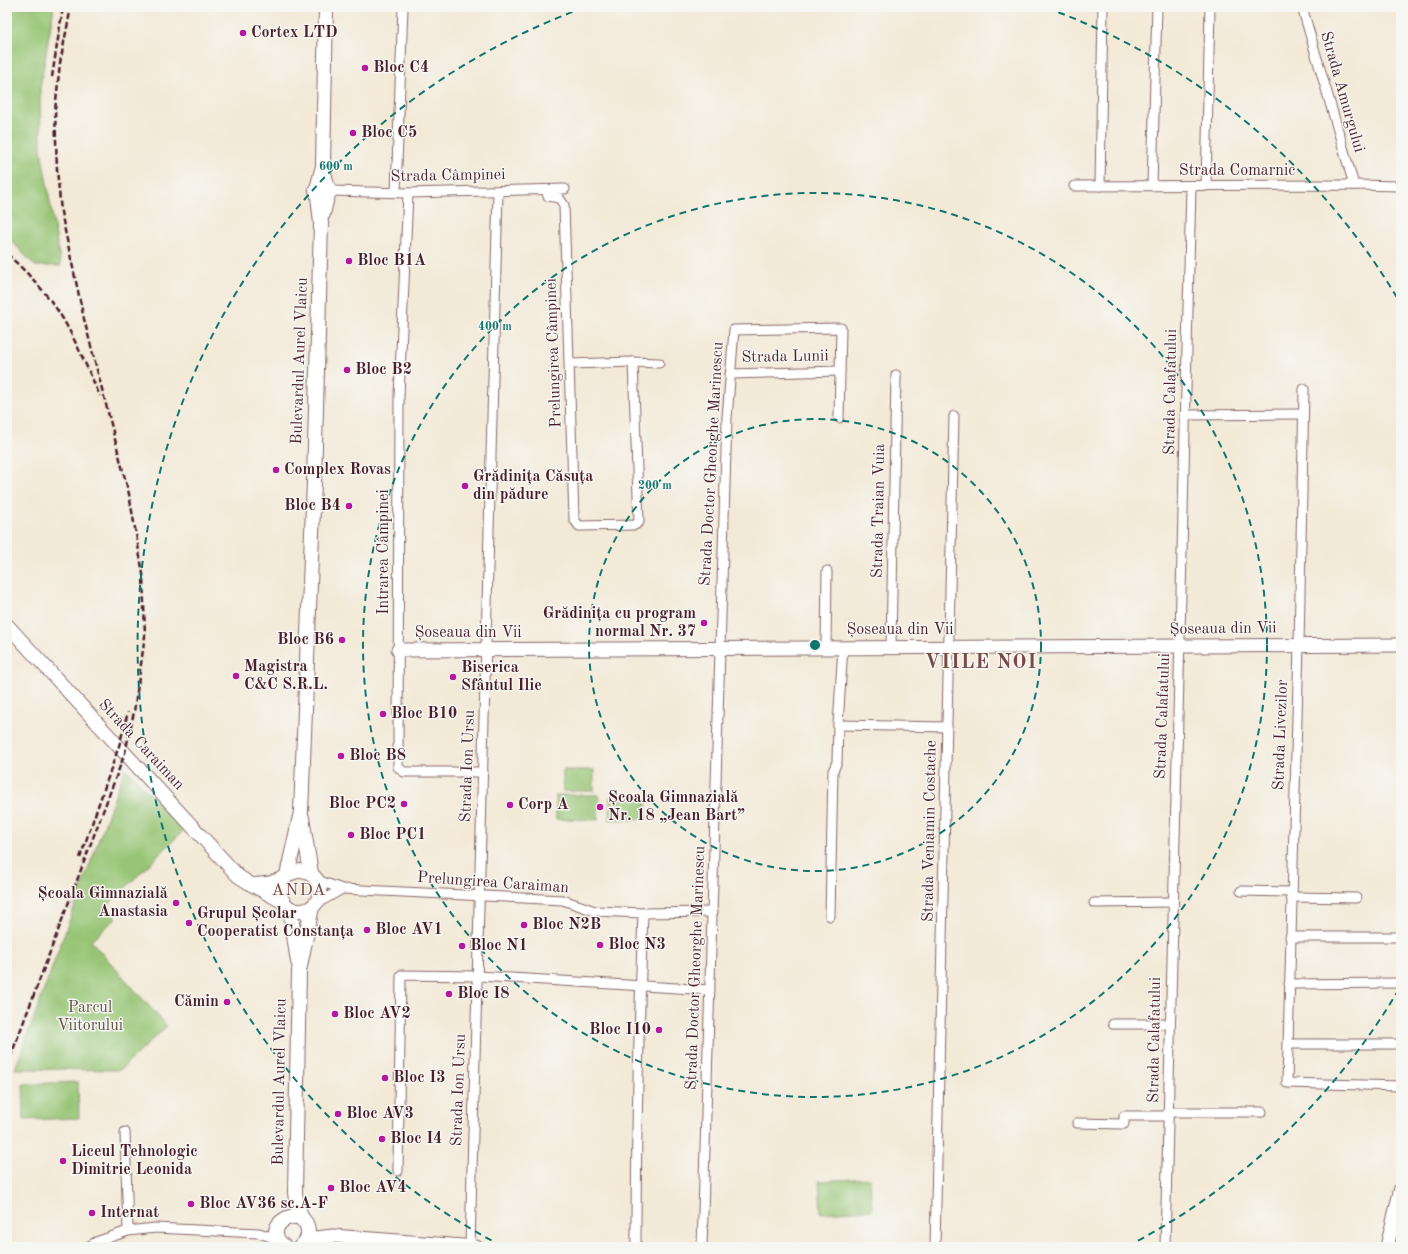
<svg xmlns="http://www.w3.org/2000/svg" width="1408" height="1254" viewBox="0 0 1408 1254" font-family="'Old Standard TT',serif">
  <rect width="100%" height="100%" fill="#f6f6f2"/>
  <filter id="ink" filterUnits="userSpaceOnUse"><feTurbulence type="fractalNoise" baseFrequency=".025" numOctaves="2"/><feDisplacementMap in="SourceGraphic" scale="8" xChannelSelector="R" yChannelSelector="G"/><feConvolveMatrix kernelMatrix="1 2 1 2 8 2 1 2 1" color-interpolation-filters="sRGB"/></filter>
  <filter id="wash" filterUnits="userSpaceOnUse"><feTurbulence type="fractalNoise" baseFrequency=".012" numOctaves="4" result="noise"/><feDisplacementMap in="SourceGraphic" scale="16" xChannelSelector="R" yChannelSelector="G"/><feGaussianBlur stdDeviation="0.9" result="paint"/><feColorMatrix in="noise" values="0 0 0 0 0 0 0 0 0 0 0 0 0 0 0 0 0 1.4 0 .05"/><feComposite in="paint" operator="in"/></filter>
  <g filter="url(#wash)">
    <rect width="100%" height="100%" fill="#f3e9d7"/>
    <g fill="#97c574" stroke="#707250">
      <path d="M7 7H54L40 88 41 149 61 266H35L7 236Z"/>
      <path d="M125 768 184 830 106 907 116 918 91 941 167 1026 120 1070 15 1069Z"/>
      <rect x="563" y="770" width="31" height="21"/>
      <path d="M556 795H599L598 820 556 819Z"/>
      <path d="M610 798H646V819L610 820Z"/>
      <path d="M78 1082 79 1118 24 1120 23 1084Z"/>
      <path d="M870 1178 872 1210 821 1213 819 1181Z"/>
    </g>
  </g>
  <g filter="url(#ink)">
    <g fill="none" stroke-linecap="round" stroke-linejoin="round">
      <defs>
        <g id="street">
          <path d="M1302 7 1354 185"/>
          <path d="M1074 186 1354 185 1401 186"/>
          <path d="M1100 186 1103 7"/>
          <path d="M1152 186 1157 7"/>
          <path d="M1206 186 1210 7"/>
          <path d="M546 190 548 196 559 198 564 205 574 519 579 526 635 525 639 522 633 362"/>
          <path d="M330 191 408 193 565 189"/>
          <path d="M396 192 403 7"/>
          <path d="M408 193 399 396 398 767 404 772H483"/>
          <path d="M570 364 633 362 659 363"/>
          <path d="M730 374 840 371"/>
          <path d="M1304 389 1299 645 1287 1083 1401 1086"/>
          <path d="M1185 415 1303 414"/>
          <path d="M826 647 827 571"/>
          <path d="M891 647 896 375"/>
          <path d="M838 725 947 727"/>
          <path d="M317 880 342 889 563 900 595 911 643 913 713 912"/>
          <path d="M1241 891 1291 892"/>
          <path d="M1291 897 1356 898"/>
          <path d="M1094 903 1173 902"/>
          <path d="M316 904 342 889"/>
          <path d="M830 916 833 771 837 762 838 725 843 647"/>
          <path d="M1290 937H1401"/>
          <path d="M1289 984 1401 983"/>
          <path d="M1113 1024H1170"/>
          <path d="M1288 1044H1401"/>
          <path d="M1168 1112H1262"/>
          <path d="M1077 1123 1124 1124V1116H1168"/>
          <path d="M125 1132 128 1231"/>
          <path d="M398 1171 401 975 478 976 710 990"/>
          <path d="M88 1247 96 1242 128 1231 155 1228 259 1233 277 1239"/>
          <path d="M470 1247 498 191"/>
          <path d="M636 1247C636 1135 639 1024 643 913"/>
          <path d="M702 1247 727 418 734 330 841 328 839 418"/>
          <path d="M935 1247 954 416"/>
          <path d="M1165 1247 1191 186"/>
        </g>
        <g id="secondary">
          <path d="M7 625 238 876 252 885 283 902"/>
          <path d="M398 650 1401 645"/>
          <path d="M252 885 270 883 283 878"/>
          <path d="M307 1239 333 1236 476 1247"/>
          <path d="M1387 1247 1401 1188"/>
        </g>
        <g id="primary">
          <path d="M323 214 327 197 330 191 327 185 323 168"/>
          <path d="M302 818 311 873"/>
          <circle cx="300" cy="891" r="20"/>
          <path d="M287 875 301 812 314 482 321 223 318 196 316 190 318 185 323 166 326 7"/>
          <path d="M290 909 298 962"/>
          <path d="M303 1221 297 1205 295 1193 299 971 312 907"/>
          <path d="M285 1247C256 1226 305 1200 308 1231 309 1238 305 1243 300 1247"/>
        </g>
      </defs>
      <use href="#street" stroke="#856667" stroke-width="11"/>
      <use href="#secondary" stroke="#856667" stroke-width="15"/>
      <use href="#primary" stroke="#856667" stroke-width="16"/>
      <use href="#street" stroke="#fff" stroke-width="9"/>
      <use href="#secondary" stroke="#fff" stroke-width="13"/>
      <use href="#primary" stroke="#fff" stroke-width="14"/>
      <g stroke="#4a1f2b" stroke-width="2.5" stroke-dasharray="6 3" stroke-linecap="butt">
        <path d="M52 77 63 7"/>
        <path d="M7 254C28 273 48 294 63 319 77 343 88 370 100 396"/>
        <path d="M80 858 119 746 128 712"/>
        <path d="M7 1066 125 753 134 712 145 636 143 574 129 494 84 319 61 212 57 169 55 111 60 63 71 7"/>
      </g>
    </g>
  </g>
  <g fill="none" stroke="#0f766e" stroke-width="2" stroke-dasharray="7 5">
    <circle cx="815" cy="645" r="226"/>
    <circle cx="815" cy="645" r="452"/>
    <path d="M1399 989A678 678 0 0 1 1128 1246M502 1246A678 678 0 0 1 583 8M1047 8A678 678 0 0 1 1399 301"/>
  </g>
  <g fill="#b5179e" stroke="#f6f6f2" stroke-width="1.5">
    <circle cx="243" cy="33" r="4"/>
    <circle cx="365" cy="68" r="4"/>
    <circle cx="353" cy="133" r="4"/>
    <circle cx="349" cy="261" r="4"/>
    <circle cx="347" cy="370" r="4"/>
    <circle cx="276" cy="470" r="4"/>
    <circle cx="465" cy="486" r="4"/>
    <circle cx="349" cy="506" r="4"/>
    <circle cx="704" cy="623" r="4"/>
    <circle cx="342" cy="640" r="4"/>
    <circle cx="236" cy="676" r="4"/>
    <circle cx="453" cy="677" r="4"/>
    <circle cx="383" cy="714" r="4"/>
    <circle cx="341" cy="756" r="4"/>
    <circle cx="404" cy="804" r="4"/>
    <circle cx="510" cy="805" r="4"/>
    <circle cx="600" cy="807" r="4"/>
    <circle cx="351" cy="835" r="4"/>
    <circle cx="176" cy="903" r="4"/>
    <circle cx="189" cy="923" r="4"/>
    <circle cx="524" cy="925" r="4"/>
    <circle cx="367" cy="930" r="4"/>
    <circle cx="600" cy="945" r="4"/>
    <circle cx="462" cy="946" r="4"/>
    <circle cx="449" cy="994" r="4"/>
    <circle cx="227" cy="1002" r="4"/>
    <circle cx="335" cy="1014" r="4"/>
    <circle cx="659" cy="1030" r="4"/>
    <circle cx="385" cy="1078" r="4"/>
    <circle cx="338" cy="1114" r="4"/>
    <circle cx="382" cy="1139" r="4"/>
    <circle cx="63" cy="1161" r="4"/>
    <circle cx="331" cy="1188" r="4"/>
    <circle cx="191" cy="1204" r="4"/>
    <circle cx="92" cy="1213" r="4"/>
  </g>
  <g text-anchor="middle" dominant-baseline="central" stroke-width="3" stroke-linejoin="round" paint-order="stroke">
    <g font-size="16" font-weight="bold" fill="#4a1f2b" stroke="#f6f6f2" text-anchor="start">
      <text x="251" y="33">Cortex LTD</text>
      <text x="373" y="68">Bloc C4</text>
      <text x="361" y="133">Bloc C5</text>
      <text x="357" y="261">Bloc B1A</text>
      <text x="355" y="370">Bloc B2</text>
      <text x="284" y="470">Complex Rovas</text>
      <text x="473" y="477">Grădinița Căsuța<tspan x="473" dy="18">din pădure</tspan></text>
      <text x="341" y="506" text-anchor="end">Bloc B4</text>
      <text x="696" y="614" text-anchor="end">Grădinița cu program<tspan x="696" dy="18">normal Nr. 37</tspan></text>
      <text x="334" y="640" text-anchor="end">Bloc B6</text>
      <text x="244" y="667">Magistra<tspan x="244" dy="18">C&amp;C S.R.L.</tspan></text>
      <text x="461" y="668">Biserica<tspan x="461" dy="18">Sfântul Ilie</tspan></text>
      <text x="391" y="714">Bloc B10</text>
      <text x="349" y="756">Bloc B8</text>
      <text x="608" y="798">Școala Gimnazială<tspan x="608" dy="18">Nr. 18 „Jean Bart”</tspan></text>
      <text x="396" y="804" text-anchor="end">Bloc PC2</text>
      <text x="518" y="805">Corp A</text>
      <text x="359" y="835">Bloc PC1</text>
      <text x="168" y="894" text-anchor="end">Școala Gimnazială<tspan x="168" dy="18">Anastasia</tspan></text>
      <text x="197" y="914">Grupul Școlar<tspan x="197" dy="18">Cooperatist Constanța</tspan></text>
      <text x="532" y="925">Bloc N2B</text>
      <text x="375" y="930">Bloc AV1</text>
      <text x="608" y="945">Bloc N3</text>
      <text x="470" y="946">Bloc N1</text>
      <text x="457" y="994">Bloc I8</text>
      <text x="219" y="1002" text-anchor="end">Cămin</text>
      <text x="343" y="1014">Bloc AV2</text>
      <text x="651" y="1030" text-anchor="end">Bloc I10</text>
      <text x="393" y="1078">Bloc I3</text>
      <text x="346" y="1114">Bloc AV3</text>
      <text x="390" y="1139">Bloc I4</text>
      <text x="71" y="1152">Liceul Tehnologic<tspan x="71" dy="18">Dimitrie Leonida</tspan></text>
      <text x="339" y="1188">Bloc AV4</text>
      <text x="199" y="1204">Bloc AV36 sc.A-F</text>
      <text x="100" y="1213">Internat</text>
    </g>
    <g font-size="16" fill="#4a1f2b" stroke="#f6f6f2">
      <text transform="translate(1342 92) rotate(74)">Strada Amurgului</text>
      <text x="1237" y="171">Strada Comarnic</text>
      <text transform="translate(448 176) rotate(-1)">Strada Câmpinei</text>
      <text transform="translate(554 353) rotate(-92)">Prelungirea Câmpinei</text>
      <text transform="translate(785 357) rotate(-1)">Strada Lunii</text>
      <text transform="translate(300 361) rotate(-88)">Bulevardul Aurel Vlaicu</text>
      <text transform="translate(1171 392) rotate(-89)">Strada Calafatului</text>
      <text transform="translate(712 464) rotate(-87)">Strada Doctor Gheorghe Marinescu</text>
      <text transform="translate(879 511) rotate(-89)">Strada Traian Vuia</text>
      <text transform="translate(384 552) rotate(-90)">Intrarea Câmpinei</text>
      <text transform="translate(1223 629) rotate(-1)">Șoseaua din Vii</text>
      <text x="900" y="630">Șoseaua din Vii</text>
      <text x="468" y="633">Șoseaua din Vii</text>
      <text transform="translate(1163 716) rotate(-88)">Strada Calafatului</text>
      <text transform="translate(1281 735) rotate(-88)">Strada Livezilor</text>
      <text transform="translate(141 745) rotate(47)">Strada Caraiman</text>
      <text transform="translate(468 766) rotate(-88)">Strada Ion Ursu</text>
      <text transform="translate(930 831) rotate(-89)">Strada Veniamin Costache</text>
      <text transform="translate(493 883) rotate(4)">Prelungirea Caraiman</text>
      <text transform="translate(696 968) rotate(-88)">Strada Doctor Gheorghe Marinescu</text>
      <text transform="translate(1155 1040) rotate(-89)">Strada Calafatului</text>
      <text transform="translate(280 1082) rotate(-89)">Bulevardul Aurel Vlaicu</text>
      <text transform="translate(459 1090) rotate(-88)">Strada Ion Ursu</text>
    </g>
    <g font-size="16" fill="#615141" stroke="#f6f6f2">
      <text x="90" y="1008">Parcul<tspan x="90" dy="18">Viitorului</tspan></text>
    </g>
    <g font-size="17" letter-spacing="1" fill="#794a47" stroke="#f6f6f2">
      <text x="299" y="890">ANDA</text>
    </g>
    <g font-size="20" font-weight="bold" letter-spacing="1" fill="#794a47" stroke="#f6f6f2">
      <text x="981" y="663">VIILE NOI</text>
    </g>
  </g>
  <circle cx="815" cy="645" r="6" fill="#0f766e" stroke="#f6f6f2" stroke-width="2"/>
  <g font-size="12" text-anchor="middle" font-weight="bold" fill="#0f766e" stroke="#f6f6f2" stroke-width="3" stroke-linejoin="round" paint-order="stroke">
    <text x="336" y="170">600 m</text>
    <text x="495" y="330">400 m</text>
    <text x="655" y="489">200 m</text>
  </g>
  <rect width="1408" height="1254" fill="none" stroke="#f6f6f2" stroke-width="24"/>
</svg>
